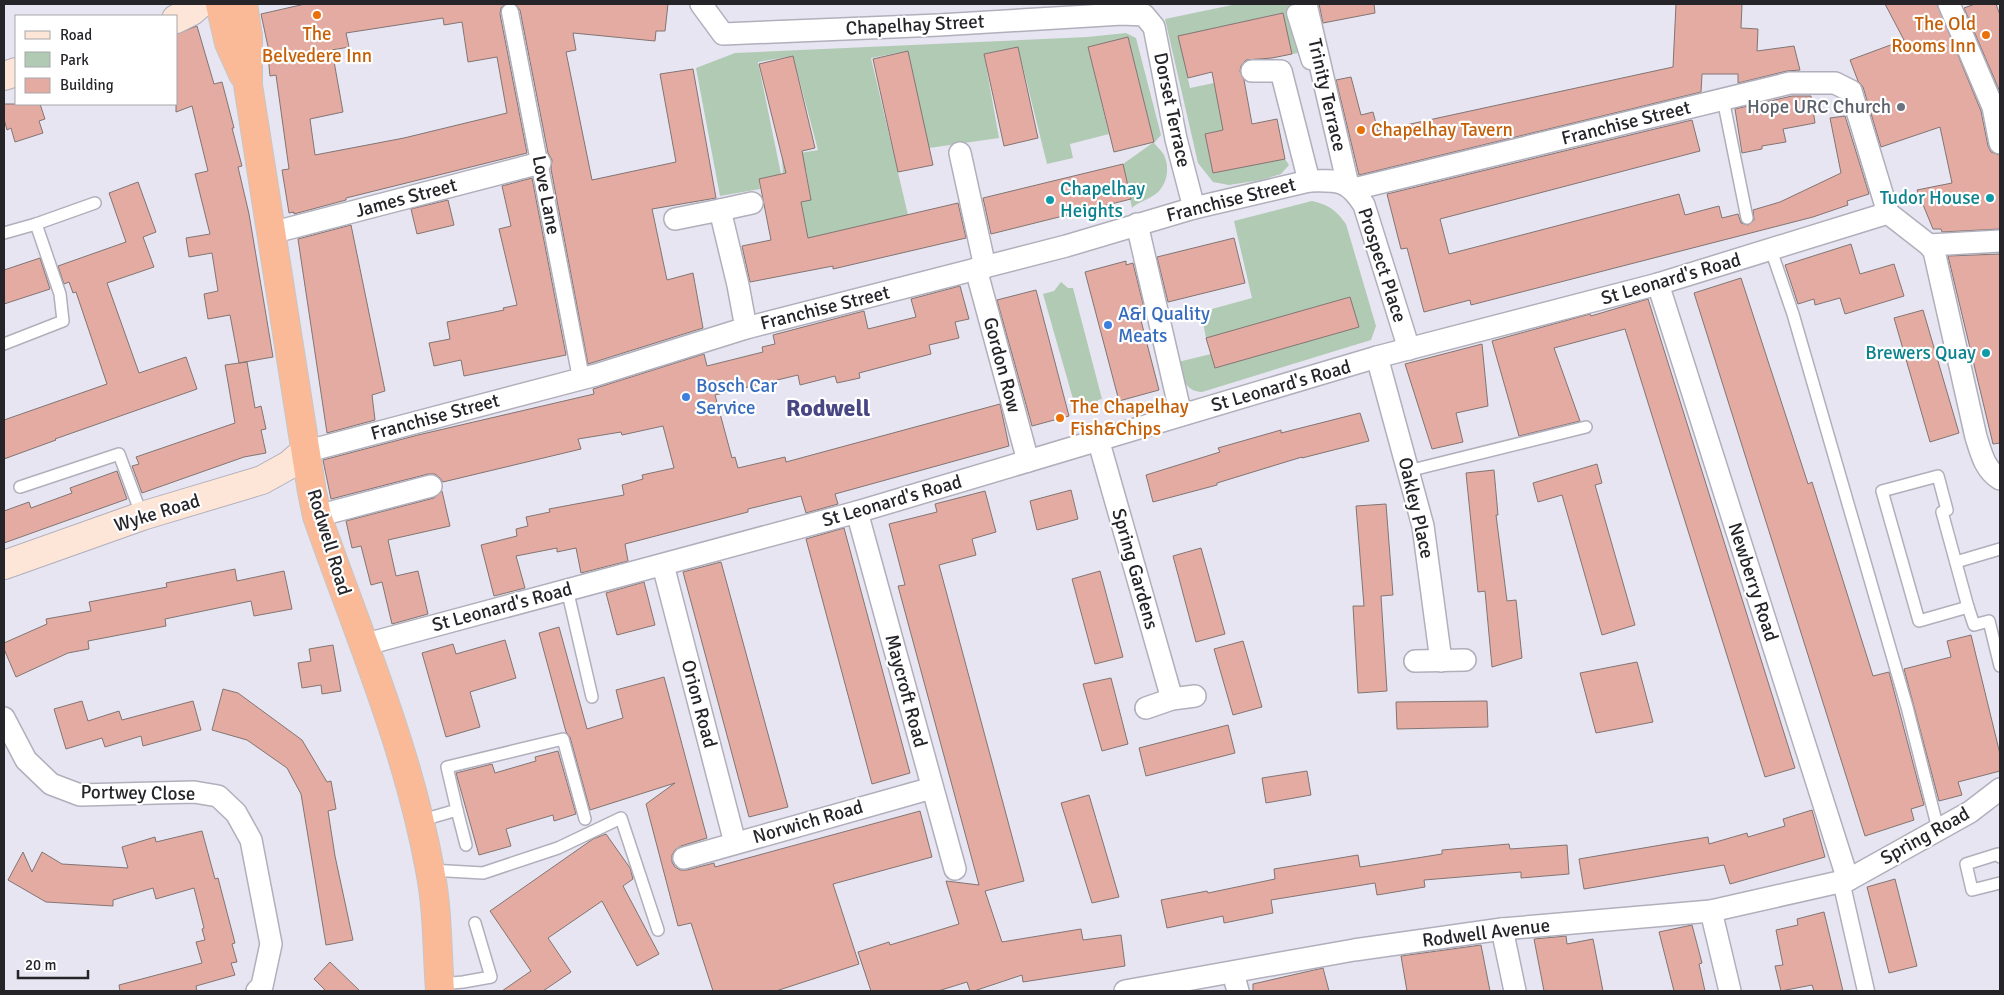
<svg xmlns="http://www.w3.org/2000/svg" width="2004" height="995" viewBox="0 0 2004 995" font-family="Signika,sans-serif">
  <rect width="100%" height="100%" fill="#e7e5f2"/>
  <g fill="#b1cab4">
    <path d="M1237 4H1289L1304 52 1292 54 1282 13 1179 37 1190 88 1214 83 1222 122 1230 129 1205 134 1213 173 1285 159 1289 165 1281 174 1261 180 1229 185 1213 182 1198 163 1165 19Z"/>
    <path d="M1126 33 1136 38 1161 135 1154 143C1157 147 1162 151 1164 155 1171 170 1166 190 1151 197 1144 201 1137 203 1132 208L1123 164 1154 142 1128 37 1088 47 1109 134 1070 144 1073 158 1047 164 1018 47 984 54 999 138 929 148 908 51 871 58 908 215 808 239 801 202 811 200 806 170 783 174 782 156 818 150 793 56 758 62 781 174 759 179 760 189 720 196 696 68 735 53 1087 37Z"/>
    <path d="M1312 201C1329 205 1336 210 1346 224L1376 326 1371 340 1202 392C1184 391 1182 377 1178 362L1211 354 1215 368 1359 327 1350 297 1206 338 1201 312 1252 298 1234 221Z"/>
    <path d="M1061 282 1068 288H1073L1102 399 1098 400 1092 411 1083 403 1075 406 1043 294 1054 291Z"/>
  </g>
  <g fill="#e3aba2" stroke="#827573" fill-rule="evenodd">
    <path d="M305 4H505L501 8 500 14 527 153 346 198V200L294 214V212L289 213 282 170 289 169 276 75 270 76 268 56H270L261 14ZM443 18 444 25 462 22 468 62 497 57 507 113 404 138 315 155 310 119 343 112 332 50 349 47 346 33Z"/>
    <path d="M515 4H668L665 31H656L655 41 573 33 576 50 566 52 592 180 676 162 660 74 693 69 716 198 652 209 667 280 693 273 703 328 588 364 551 169 552 160 548 153 520 10Z"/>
    <path d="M1319 4H1374L1375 13 1323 23Z"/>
    <path d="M1676 4H1742L1741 28 1758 29 1757 51 1794 46 1800 70 1787 71 1738 83V74H1702L1701 92 1359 175 1336 80 1351 77 1361 115 1373 112 1378 131 1673 67Z"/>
    <path d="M1885 4H1937L1981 111 1988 146 1991 152 2000 155V229L1942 232 1941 229H1933L1917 190 1952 183 1940 127 1881 147 1863 87 1858 81 1850 60 1904 40Z"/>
    <path d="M1975 4H1996L2000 15V92L1964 8Z"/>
    <path d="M1283 13 1292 54 1272 58 1246 60 1241 66 1240 71 1244 80 1252 124 1277 119 1285 159 1213 173 1205 134 1223 130 1212 72 1188 78 1178 36Z"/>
    <path d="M197 26 214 84 222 82 234 128H232L242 166 238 167 249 214 265 309 273 357 239 363 247 362 255 408 261 406 266 429 261 430 266 453 244 457 142 493 132 466 139 464 136 457 235 423 225 365 239 363 230 315 208 319 204 294 218 291 212 253 189 257 186 238 210 234 195 174 208 171 192 106 176 112V34Z"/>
    <path d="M1128 37 1154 142 1114 152 1088 47Z"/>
    <path d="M1018 47 1038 138 1004 146 984 54Z"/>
    <path d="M908 51 933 165 898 172 873 59Z"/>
    <path d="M793 56 815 148 802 151 811 200 801 202 808 238 958 203 966 238 833 269V266L750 282 742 246 771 240 759 179 786 173 759 64Z"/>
    <path d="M1792 96H1811L1815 123 1783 129 1786 142 1762 146V149L1742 153 1735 109Z"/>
    <path d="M4 104H40L45 119 39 121 43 133 15 142 11 128 7 130 4 119Z"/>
    <path d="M1845 116 1869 194 1847 201 1848 205 1813 217 1471 305 1470 300 1424 312 1407 248 1401 249 1387 194 1692 120 1700 151 1440 219 1449 254 1679 194 1685 215 1719 206 1722 218 1738 214 1741 223 1748 225 1754 220 1753 210 1780 202 1841 173 1830 118Z"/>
    <path d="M1123 164 1131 199 991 234 983 198Z"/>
    <path d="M532 178 566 355 464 376 461 360 434 366 429 343 450 339 447 322 504 310 503 308 517 305 499 229 511 226 502 186Z"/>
    <path d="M138 182 156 232 143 237 154 267 107 283 139 373 186 357 197 389 55 439 56 440 4 459V420L107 384 76 292 73 293 69 282 64 284 58 266 126 242 109 193Z"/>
    <path d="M448 200 454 225 417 234 411 209Z"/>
    <path d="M351 225 385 391 372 395 375 420 327 433 298 239Z"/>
    <path d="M1234 238 1245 283 1168 302 1157 257Z"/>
    <path d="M1851 244 1860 274 1894 264 1904 296 1845 314 1840 298 1815 305 1814 299 1798 304 1785 265Z"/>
    <path d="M2000 254V443L1993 444 1948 256Z"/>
    <path d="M40 258 50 289 4 304V270Z"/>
    <path d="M1126 261V265L1133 263 1144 308 1138 309 1159 390 1119 401 1085 272Z"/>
    <path d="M1741 278 1808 484 1812 482 1873 676 1889 672 1924 805 1911 809 1914 820 1865 836 1694 293Z"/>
    <path d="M960 286 969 319 955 322 959 338 929 345 931 354 859 373 860 378 837 383 835 376 800 385 798 375 715 395 732 458 735 457 738 468 785 457 786 462 1000 404 1009 446 835 494 838 504 806 513 801 496 748 509V512L625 544 628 561 581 573 576 548 557 552V548L516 556 525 588 494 596 481 545 517 536 516 529 528 526 526 517 550 512 549 509 624 495 622 485 643 479 642 475 674 468 663 426 622 435 621 432 578 439 581 449 443 482 440 478 435 474H428L331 499 323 460 418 435 594 394 593 389 704 354 707 366 763 352 762 347 775 344 773 335 864 311 868 329 916 317 911 299Z"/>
    <path d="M1036 290 1069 416 1032 426 997 300Z"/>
    <path d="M1350 297 1359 327 1215 368 1206 338Z"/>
    <path d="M1648 299 1795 768 1765 777 1625 329 1554 348 1580 421 1519 436 1492 341 1590 314 1591 316Z"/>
    <path d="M1923 310 1959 433 1930 442 1894 318Z"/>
    <path d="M1482 344 1488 406 1456 413 1463 442 1432 449 1405 364Z"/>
    <path d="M1360 413 1369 441 1302 458V457L1217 483V485L1153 502 1146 475 1220 452 1218 448 1281 430V433Z"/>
    <path d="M1597 464 1602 483 1595 485 1635 625 1602 635 1562 495 1538 502 1533 483Z"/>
    <path d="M1494 470 1498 515H1496L1507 601 1516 600 1522 658 1492 667 1485 591 1478 592 1466 473Z"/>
    <path d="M117 471 127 499 4 543V511L29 502 31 508 72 493 70 488Z"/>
    <path d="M1071 490 1078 519 1037 530 1030 501Z"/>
    <path d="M442 491 450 526 388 540 396 576 418 571 428 614 392 624 382 582 371 585 361 546 352 548 346 521 434 498Z"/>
    <path d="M985 491 996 532 972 539 976 555 939 565 1024 881 985 891 1002 942 1081 929 1083 940 1121 935 1125 966 1023 982 1022 975 974 991H970L967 982 938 991H871L858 952 889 942 890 945 959 924 946 881 979 885 898 586 905 585 889 524 937 512 935 504Z"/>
    <path d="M1386 504 1393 595 1381 596 1387 691 1358 693 1353 606H1364L1356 506Z"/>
    <path d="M844 528 910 773 872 784 806 539Z"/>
    <path d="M1201 548 1225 634 1196 642 1173 556Z"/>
    <path d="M721 562 788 807 749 817 683 572Z"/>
    <path d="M235 569 237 581 284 571 292 609 254 616 251 601 165 619 166 626 88 641 89 649 68 653 16 677 4 649V643L47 624 46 619 91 611 89 602 167 587 166 583Z"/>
    <path d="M1100 571 1123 657 1095 664 1072 579Z"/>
    <path d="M644 582 655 625 617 635 606 593Z"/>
    <path d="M559 627 587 729 623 718 616 690 664 677 707 838 681 846 675 850 672 855V862L675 867 680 870H687L714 863 715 867 920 811 932 857 833 884 859 964 776 991H713L691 923 678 926 646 804 675 783 590 810 570 737 566 732 539 633Z"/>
    <path d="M1971 635 2000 754V771L1958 782 1962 795 1939 801 1904 669 1951 657 1947 641Z"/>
    <path d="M505 640 516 678 470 692 480 727 446 737 422 653 453 644 456 654Z"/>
    <path d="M1243 641 1262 707 1233 715 1214 649Z"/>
    <path d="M333 645 341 691 322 694 321 685 302 688 298 663 311 661 309 649Z"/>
    <path d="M1637 662 1653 722 1596 733 1580 673Z"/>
    <path d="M1111 678 1128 744 1102 751 1083 684Z"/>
    <path d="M223 689 238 693 302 740 327 782 331 781 336 809 328 811 335 856 353 940 326 945 301 794 287 768 247 740 212 730Z"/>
    <path d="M82 701 88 721 119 711 122 720 193 701 201 730 143 746 141 736 105 747 102 738 66 749 54 709Z"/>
    <path d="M1487 701 1488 727 1397 729 1396 702Z"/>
    <path d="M1228 725 1235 753 1146 776 1139 748Z"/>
    <path d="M558 751 576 814 554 821 553 815 506 829 511 846 479 855 456 773 492 764 495 773 536 761 535 757Z"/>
    <path d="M1307 771 1311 795 1266 803 1262 778Z"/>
    <path d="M1089 795 1119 897 1092 903 1061 803Z"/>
    <path d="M1812 810 1825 857 1730 884 1724 865 1584 889 1579 859 1708 837 1709 844 1747 833 1748 837 1785 826 1783 819Z"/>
    <path d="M202 831 215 879 218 878 235 943 232 944 237 962 231 963 235 975 196 986 197 991H120L119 985 202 963 196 942 205 940 202 929 204 928 194 888 156 899 153 888 113 900V906L46 902 8 880 23 852 32 872 42 852 62 864 128 868 122 847 155 837 156 842Z"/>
    <path d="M606 834 630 868 633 879 623 886 659 954 637 966 602 901 548 938 571 972 543 991H502L531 971 490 911 593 839Z"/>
    <path d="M1509 844 1510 849 1567 845 1569 874 1521 878V872L1424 880 1425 887 1377 895 1375 883 1271 900 1273 913 1224 923 1223 916 1167 928 1161 900 1207 891 1208 893 1275 879 1274 869 1358 855 1360 867 1442 854V850Z"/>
    <path d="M1895 879 1917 966 1889 973 1867 887Z"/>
    <path d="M1824 912 1843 991H1814L1812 985 1781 991 1775 966 1783 965 1776 930 1798 925 1797 919Z"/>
    <path d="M1692 925 1702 963 1699 964 1705 991H1674L1659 932Z"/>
    <path d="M1566 936 1567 944 1593 939 1603 991H1544L1534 939Z"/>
    <path d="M1481 945 1490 991H1407L1401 956Z"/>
    <path d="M330 962 360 991H326L314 979Z"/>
    <path d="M1323 968 1329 991H1253V984Z"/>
  </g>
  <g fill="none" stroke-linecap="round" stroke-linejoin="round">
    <defs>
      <g id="service">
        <path d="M1723 99 1747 218"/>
        <path d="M4 233 36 224 95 203"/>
        <path d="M1771 250 1793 314 1907 707 1938 829"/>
        <path d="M4 344 63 321 60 294 36 224"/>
        <path d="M1408 471 1586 427"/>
        <path d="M1938 476 1947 510 1942 512 1968 607 1919 621 1882 491Z"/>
        <path d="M20 487 119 454 142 516"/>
        <path d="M1956 562 2000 549"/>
        <path d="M567 589 592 697"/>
        <path d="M1968 607 1974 625 1989 621 2000 666"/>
        <path d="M457 810 466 845"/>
        <path d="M419 821 457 810 447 767 563 739 585 819"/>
        <path d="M2000 857 1998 854 1966 864 1972 890 2000 883"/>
        <path d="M430 870 483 873 558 848 621 818 658 930"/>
        <path d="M440 984 463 982 491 977 475 923"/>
      </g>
      <g id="pedestrian">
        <path d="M510 12 581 378"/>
        <path d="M1295 13 1310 61"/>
        <path d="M1841 881 1866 991"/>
      </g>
      <g id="minor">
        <path d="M701 4 723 34 939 25 1122 14 1144 15 1154 27 1176 139 1194 208"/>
        <path d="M1306 4 1348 185"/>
        <path d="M1949 4 1993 107 2000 143"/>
        <path d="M1252 71H1281L1309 181"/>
        <path d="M960 153 985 267"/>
        <path d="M1354 189 1790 83H1835L1851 91 1888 213"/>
        <path d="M720 210 752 203"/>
        <path d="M675 219 720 210 738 285 746 328"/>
        <path d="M1137 224 1181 415"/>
        <path d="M271 233 540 163"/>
        <path d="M1929 245 2000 241"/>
        <path d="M976 269 1028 461"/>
        <path d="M1658 284 1848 880"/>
        <path d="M1377 357 1423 526 1441 661"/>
        <path d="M1098 439 1172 699"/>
        <path d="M304 452 596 375 746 328 1066 246 1194 208 1309 181C1339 180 1348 180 1364 205L1409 349"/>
        <path d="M857 512 955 869"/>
        <path d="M317 516 431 486"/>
        <path d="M663 565 735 843"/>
        <path d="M363 645 857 512 1377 357 1658 284 1888 213 1929 245 1934 251 1976 437C1981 453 1985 470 2000 479"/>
        <path d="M1415 661 1465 660"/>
        <path d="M1146 708 1172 699 1195 696"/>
        <path d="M4 718 26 760 51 784 80 795 194 792 218 796 236 813 251 840 271 944 262 986 257 991"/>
        <path d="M684 858 932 788"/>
        <path d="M1711 911 1730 991"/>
        <path d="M1502 929 1515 991"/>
        <path d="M1233 973 1238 991"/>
        <path d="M1125 991 1354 950 1502 929 1711 911 1848 880 1970 812 2000 789"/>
      </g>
      <g id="secondary">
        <path d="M176 19 192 11 200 4"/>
        <path d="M4 76 16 72"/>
        <path d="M4 565 142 516 262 480 289 465 304 452"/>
      </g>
      <g id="trunk">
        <path d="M220 4 229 43 243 74"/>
        <path d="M243 4 248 36V85L312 492 317 516C358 633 408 748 430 870 438 910 437 951 440 991"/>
      </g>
    </defs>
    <use href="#service" stroke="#b1afbb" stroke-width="14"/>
    <use href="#pedestrian" stroke="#b1afbb" stroke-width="19"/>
    <use href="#minor" stroke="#b1afbb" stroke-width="24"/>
    <use href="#secondary" stroke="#b1afbb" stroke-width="30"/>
    <use href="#trunk" stroke="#c6c6c7" stroke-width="30"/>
    <use href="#service" stroke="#fff" stroke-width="11"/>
    <use href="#pedestrian" stroke="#fff" stroke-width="16"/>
    <use href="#minor" stroke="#fff" stroke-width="21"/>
    <use href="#secondary" stroke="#fde5d8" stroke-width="28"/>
    <use href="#trunk" stroke="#faba97" stroke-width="28"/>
  </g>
  <g fill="#e8710a" stroke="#fff" stroke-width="2">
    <circle cx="317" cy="15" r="5"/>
    <circle cx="1986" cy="35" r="5"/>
    <circle cx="1361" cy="130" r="5"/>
    <circle cx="1060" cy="418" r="5"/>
  </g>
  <circle fill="#6b7280" stroke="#fff" stroke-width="2" cx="1901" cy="107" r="5"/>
  <g fill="#0f9aa8" stroke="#fff" stroke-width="2">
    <circle cx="1990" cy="198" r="5"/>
    <circle cx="1050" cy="200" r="5"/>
    <circle cx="1986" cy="353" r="5"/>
  </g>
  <g fill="#3f7fe0" stroke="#fff" stroke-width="2">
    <circle cx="1108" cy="325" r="5"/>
    <circle cx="686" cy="397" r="5"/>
  </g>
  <g text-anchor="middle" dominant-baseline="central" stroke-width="4.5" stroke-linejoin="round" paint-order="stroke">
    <g font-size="19" fill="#c56008" stroke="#fff" text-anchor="start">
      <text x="1976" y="24" text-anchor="end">The Old<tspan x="1976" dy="22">Rooms Inn</tspan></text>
      <text x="317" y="34" text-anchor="middle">The<tspan x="317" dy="22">Belvedere Inn</tspan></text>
      <text x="1371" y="130">Chapelhay Tavern</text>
      <text x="1070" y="407">The Chapelhay<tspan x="1070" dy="22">Fish&amp;Chips</tspan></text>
    </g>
    <g font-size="19" fill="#252429" stroke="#fff">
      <text transform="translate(915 25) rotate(-3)">Chapelhay Street</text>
      <text transform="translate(1327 95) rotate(77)">Trinity Terrace</text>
      <text transform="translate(1172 110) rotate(78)">Dorset Terrace</text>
      <text transform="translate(1626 123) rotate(-14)">Franchise Street</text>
      <text transform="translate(546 195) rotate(79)">Love Lane</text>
      <text transform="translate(406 198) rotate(-15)">James Street</text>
      <text transform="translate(1231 200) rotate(-14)">Franchise Street</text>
      <text transform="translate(1382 265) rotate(72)">Prospect Place</text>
      <text transform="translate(1671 279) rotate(-16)">St Leonard's Road</text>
      <text transform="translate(825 308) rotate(-14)">Franchise Street</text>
      <text transform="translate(1002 365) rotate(75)">Gordon Row</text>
      <text transform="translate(1281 386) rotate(-16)">St Leonard's Road</text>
      <text transform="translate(435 417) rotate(-15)">Franchise Street</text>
      <text transform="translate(892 501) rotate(-16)">St Leonard's Road</text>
      <text transform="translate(1416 508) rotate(77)">Oakley Place</text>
      <text transform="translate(157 513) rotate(-17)">Wyke Road</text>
      <text transform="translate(329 542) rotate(73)">Rodwell Road</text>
      <text transform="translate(1135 569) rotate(74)">Spring Gardens</text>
      <text transform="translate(1753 582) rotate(72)">Newberry Road</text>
      <text transform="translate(502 607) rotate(-15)">St Leonard's Road</text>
      <text transform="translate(906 691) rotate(75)">Maycroft Road</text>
      <text transform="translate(699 704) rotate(75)">Orion Road</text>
      <text transform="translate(138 793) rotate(1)">Portwey Close</text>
      <text transform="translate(808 822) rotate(-16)">Norwich Road</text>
      <text transform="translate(1925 836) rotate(-29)">Spring Road</text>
      <text transform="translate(1486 933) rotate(-7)">Rodwell Avenue</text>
    </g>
    <g font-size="19" fill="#5b616d" stroke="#fff" text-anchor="end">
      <text x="1891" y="107">Hope URC Church</text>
    </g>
    <g font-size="19" fill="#0d838f" stroke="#fff" text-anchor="end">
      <text x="1060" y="189" text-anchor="start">Chapelhay<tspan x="1060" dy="22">Heights</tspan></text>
      <text x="1980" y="198">Tudor House</text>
      <text x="1976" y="353">Brewers Quay</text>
    </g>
    <g font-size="19" fill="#366cbe" stroke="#fff" text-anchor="start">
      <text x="1118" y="314">A&amp;I Quality<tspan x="1118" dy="22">Meats</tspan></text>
      <text x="696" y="386">Bosch Car<tspan x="696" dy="22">Service</tspan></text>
    </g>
    <g font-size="24" font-weight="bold" fill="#484683" stroke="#fff">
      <text x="828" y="408">Rodwell</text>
    </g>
  </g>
  <rect width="2004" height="995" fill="none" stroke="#252429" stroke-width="10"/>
  <rect x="15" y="15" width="162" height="90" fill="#ffffff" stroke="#a8a7a9"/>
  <rect x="25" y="31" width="25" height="8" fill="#fde5d8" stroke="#a8a7a9"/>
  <text x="60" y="40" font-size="15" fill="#252429">Road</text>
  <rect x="25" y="52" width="25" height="15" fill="#b1cab4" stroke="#a8a7a9"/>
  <text x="60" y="65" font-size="15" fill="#252429">Park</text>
  <rect x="25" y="78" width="25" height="15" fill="#e3aba2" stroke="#a8a7a9"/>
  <text x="60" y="90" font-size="15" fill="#252429">Building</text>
  <path d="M18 970v8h70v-8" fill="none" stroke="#252429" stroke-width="2.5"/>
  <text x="25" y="970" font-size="15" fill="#252429" stroke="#ffffff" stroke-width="4" paint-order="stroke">20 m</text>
</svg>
